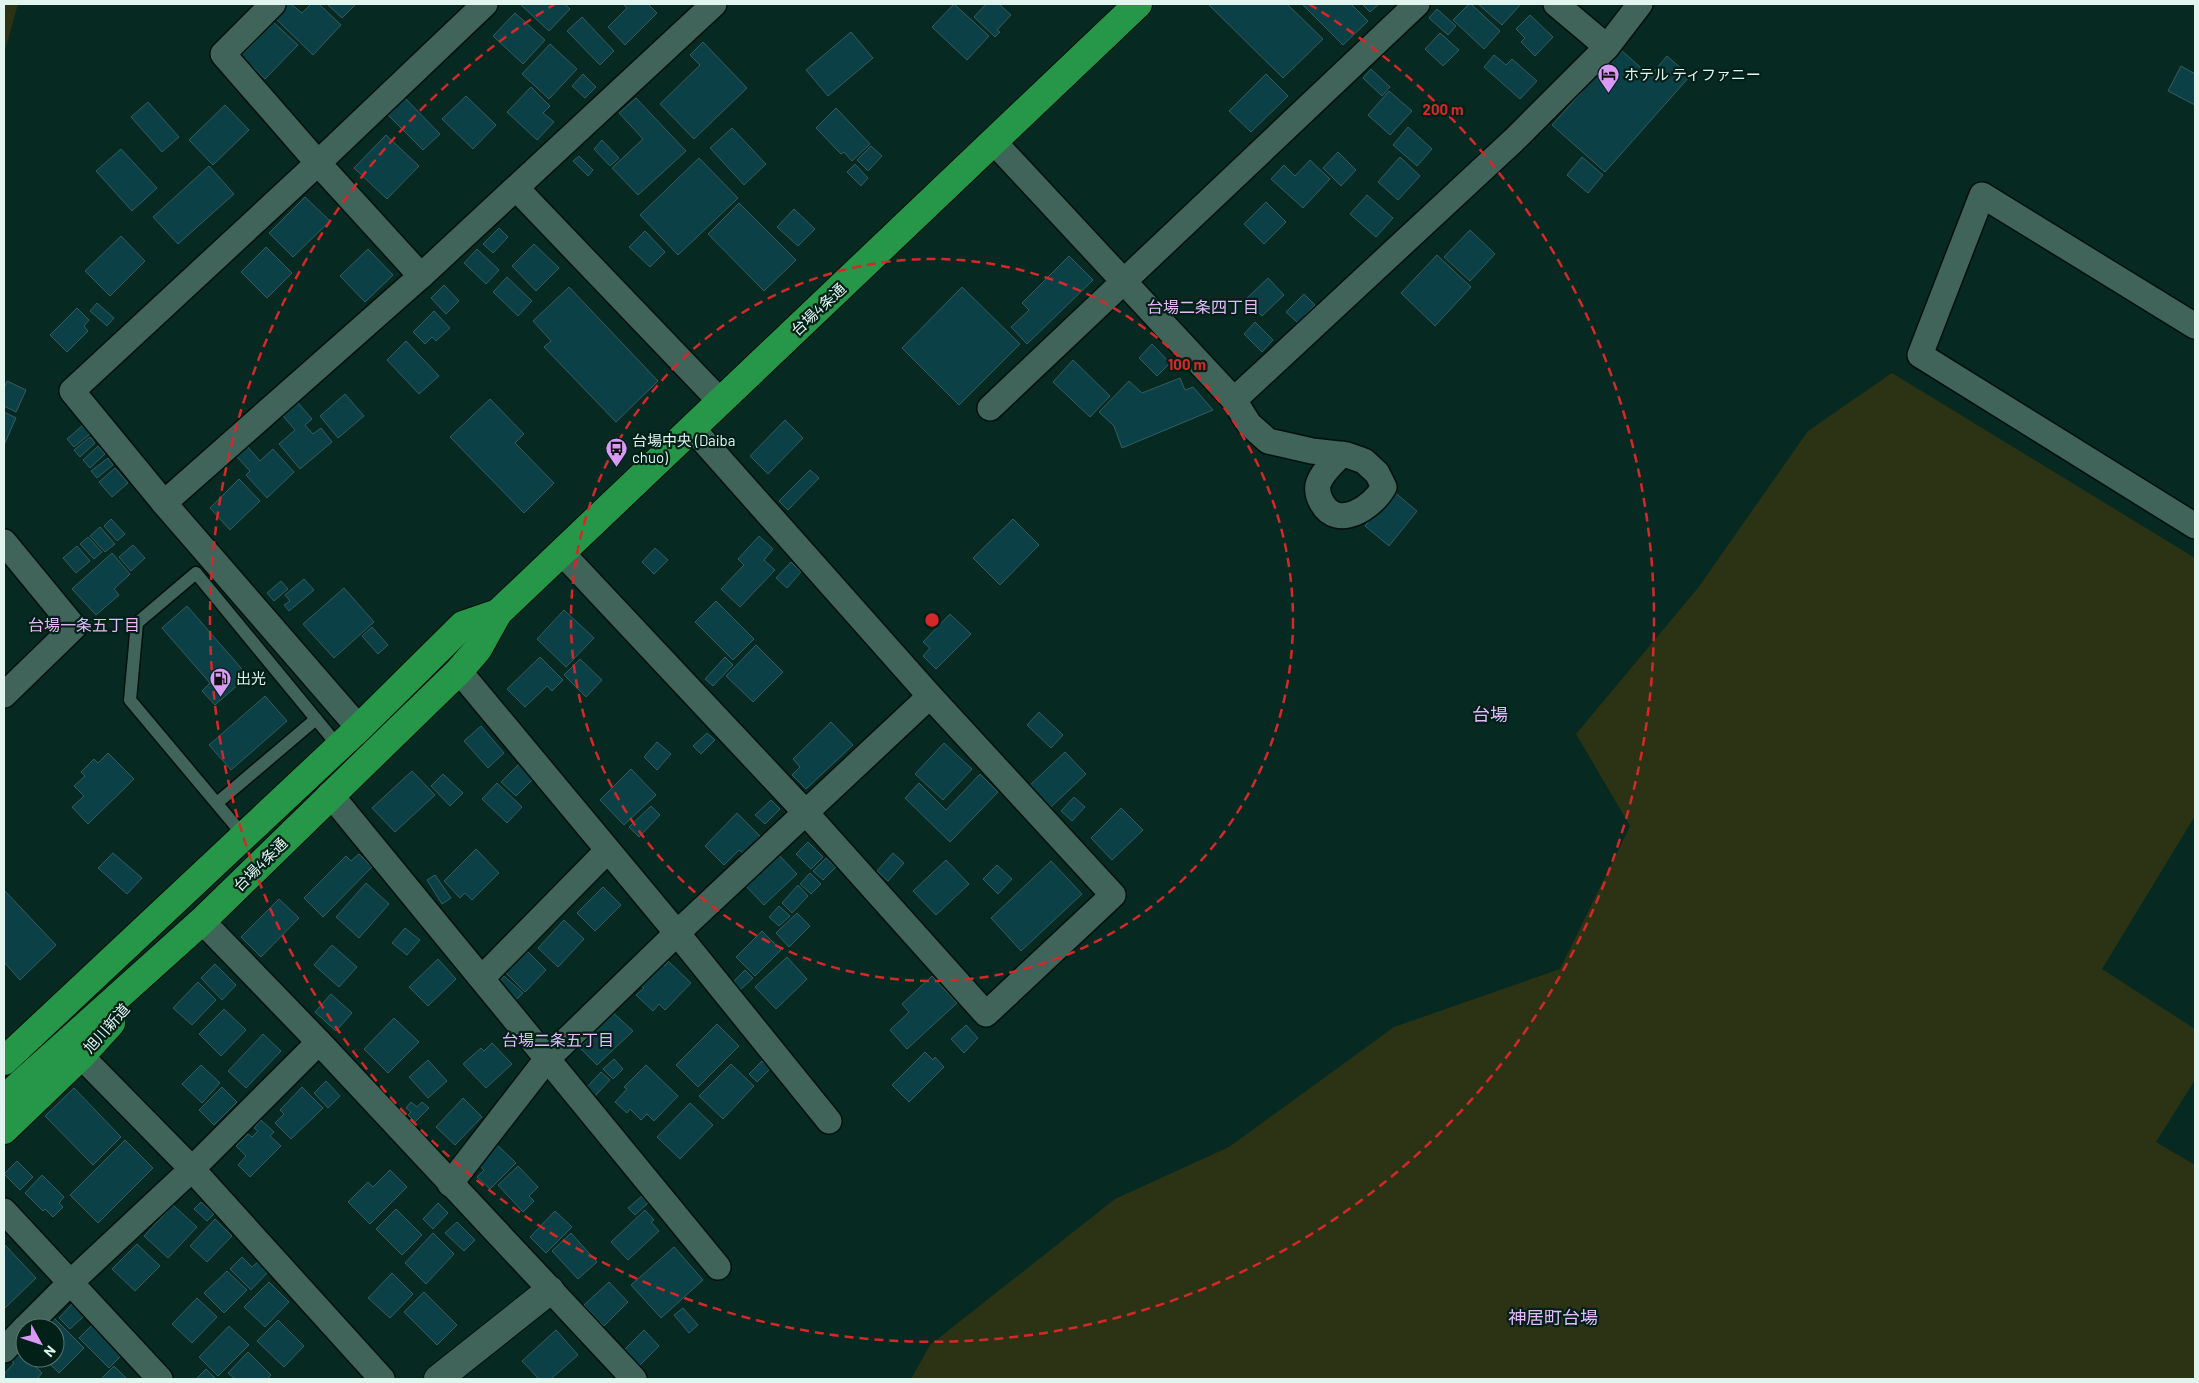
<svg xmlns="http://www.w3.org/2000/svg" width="2199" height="1383" viewBox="0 0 2199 1383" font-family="Barlow,'Noto Sans JP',sans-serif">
  <rect width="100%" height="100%" fill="#062922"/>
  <g fill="#2c3314">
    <path d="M4 4H18L4 54Z"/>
    <path d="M1892 373 2195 558V816L2102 969 2195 1029V1080L2156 1142 2195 1165V1379H911L930 1345 1115 1199 1229 1147 1394 1027 1560 969 1630 826 1576 734 1698 588 1808 431Z"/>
  </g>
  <g fill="#0b4146" stroke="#375c5f">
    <path d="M285 4H291L302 13 311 4H319L341 25 313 55 273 16Z"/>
    <path d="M327 4H356L342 18Z"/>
    <path d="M520 4H565L570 9 549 31Z"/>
    <path d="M623 4H648L657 13 625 45 608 27 627 8Z"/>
    <path d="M954 4 989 36 967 60 932 27Z"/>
    <path d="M986 4H999L1011 15 997 30 1000 32 995 37 974 17Z"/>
    <path d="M1208 4H1287L1323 39 1283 78Z"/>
    <path d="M1302 4H1351L1368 21 1343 45Z"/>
    <path d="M1362 4H1379L1370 12Z"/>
    <path d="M1469 4H1471L1500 31 1484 49 1453 20Z"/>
    <path d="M1478 4H1521L1502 25Z"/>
    <path d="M1437 9 1456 26 1448 35 1429 18Z"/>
    <path d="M515 13 545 40 523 64 493 36Z"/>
    <path d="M1530 15 1553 37 1535 56 1521 42 1525 38 1516 29Z"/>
    <path d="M582 17 614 51 600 65 567 31Z"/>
    <path d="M270 19 298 45 265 79 241 56 261 35 258 31Z"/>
    <path d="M851 32 873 58 828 96 806 70Z"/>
    <path d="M1440 33 1459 50 1443 66 1425 49Z"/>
    <path d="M703 42 747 88 694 139 660 104 700 65 690 55Z"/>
    <path d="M550 44 577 69 549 99 522 74Z"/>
    <path d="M1620 49 1650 76 1667 56 1690 76 1605 172 1552 125Z"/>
    <path d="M1494 55 1506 65 1512 59 1537 81 1520 99 1484 67Z"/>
    <path d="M2181 66 2195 74V105L2168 91Z"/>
    <path d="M1371 69 1390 87 1382 96 1363 78Z"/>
    <path d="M583 74 596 87 585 98 572 86Z"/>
    <path d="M1266 74 1288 96 1251 132 1229 111Z"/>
    <path d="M531 87 550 106 543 113 554 122 537 140 507 112Z"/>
    <path d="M1389 91 1412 111 1390 135 1368 115Z"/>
    <path d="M402 95 440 134 423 150 385 112Z"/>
    <path d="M466 96 496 125 473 149 442 119Z"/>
    <path d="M636 98 686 151 638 195 612 168 643 139 619 113Z"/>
    <path d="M148 102 179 137 162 152 131 117Z"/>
    <path d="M225 105 249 130 213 165 189 140Z"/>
    <path d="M836 108 870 144 852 161 844 152 841 154 816 128Z"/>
    <path d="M1408 127 1432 149 1417 166 1393 145Z"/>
    <path d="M732 128 766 164 744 185 710 148Z"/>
    <path d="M386 135 419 166 387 199 354 168Z"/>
    <path d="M602 140 619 158 610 166 594 149Z"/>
    <path d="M871 146 882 156 868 171 857 160Z"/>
    <path d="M121 149 157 188 132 211 96 171Z"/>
    <path d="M1338 152 1356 170 1341 186 1323 168Z"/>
    <path d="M579 156 593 170 588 176 573 161Z"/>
    <path d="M1400 157 1420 176 1398 200 1378 182Z"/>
    <path d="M1582 157 1603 175 1588 193 1567 175Z"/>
    <path d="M699 158 738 198 678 255 640 215Z"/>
    <path d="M1310 160 1330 179 1303 208 1271 179 1284 165 1295 176Z"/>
    <path d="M855 164 868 178 861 186 847 172Z"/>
    <path d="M209 166 234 194 178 244 153 217Z"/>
    <path d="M1367 195 1393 218 1376 237 1350 214Z"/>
    <path d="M305 197 330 221 293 257 269 233Z"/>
    <path d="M1266 202 1286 222 1264 244 1244 224Z"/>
    <path d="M739 203 796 260 764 291 708 234Z"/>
    <path d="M794 209 815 229 798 246 777 227Z"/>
    <path d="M499 228 508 237 493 253 483 244Z"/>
    <path d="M1470 230 1495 254 1470 281 1444 257Z"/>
    <path d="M645 231 665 252 650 267 629 247Z"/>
    <path d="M121 236 145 261 110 296 85 271Z"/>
    <path d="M534 244 559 268 536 291 512 266Z"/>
    <path d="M266 247 292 273 267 298 241 272Z"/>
    <path d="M368 249 393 275 365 302 340 276Z"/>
    <path d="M477 249 499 270 486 284 464 263Z"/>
    <path d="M1437 255 1471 287 1435 326 1401 293Z"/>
    <path d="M1069 256 1093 280 1027 344 1011 327 1029 310 1022 303Z"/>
    <path d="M507 277 532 301 518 316 493 292Z"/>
    <path d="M1268 278 1284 295 1262 316 1245 300Z"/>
    <path d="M444 285 459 301 446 314 431 298Z"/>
    <path d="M569 287 658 381 616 422 544 347 551 341 533 321Z"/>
    <path d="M962 287 1020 344 959 405 902 348Z"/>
    <path d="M1304 294 1315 305 1298 323 1286 312Z"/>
    <path d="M97 303 114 318 107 326 90 311Z"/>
    <path d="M77 308 89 320 84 326 88 331 67 352 50 335Z"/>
    <path d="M434 311 450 328 436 341 432 337 425 344 413 332Z"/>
    <path d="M1255 322 1273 340 1262 352 1244 334Z"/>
    <path d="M406 341 439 376 419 394 387 360Z"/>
    <path d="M1152 344 1170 363 1157 376 1139 358Z"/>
    <path d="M1073 360 1110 396 1090 417 1053 382Z"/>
    <path d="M1180 378 1185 390 1193 387 1213 410 1122 448 1114 426 1099 412 1129 381 1142 393Z"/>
    <path d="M7 381 26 390 16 412 4 406V385L5 386Z"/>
    <path d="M345 394 364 416 338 438 320 416Z"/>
    <path d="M490 399 524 434 515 443 554 483 524 513 450 437Z"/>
    <path d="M298 403 312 419 305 425 313 434 321 428 332 442 300 469 279 444 295 430 283 416Z"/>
    <path d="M4 412 16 418 4 445Z"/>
    <path d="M785 420 803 438 768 474 750 456Z"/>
    <path d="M83 425 90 434 74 447 67 439Z"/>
    <path d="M90 437 95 443 80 457 74 450Z"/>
    <path d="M98 446 105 454 90 468 83 460Z"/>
    <path d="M247 446 260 461 273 449 294 472 267 498 246 475 250 471 236 456Z"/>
    <path d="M108 458 113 465 97 478 91 471Z"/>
    <path d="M115 468 128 483 112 497 99 482Z"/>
    <path d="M810 470 819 478 788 510 779 501Z"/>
    <path d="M239 479 260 501 230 530 210 508Z"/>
    <path d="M1393 491 1417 511 1389 546 1365 526Z"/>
    <path d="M111 519 125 534 117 541 104 526Z"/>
    <path d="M1013 519 1039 545 1000 585 973 558Z"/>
    <path d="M100 527 115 544 105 552 90 536Z"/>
    <path d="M759 536 773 549 764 560 775 570 740 607 721 589 744 565 738 559Z"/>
    <path d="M88 537 102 552 94 559 80 544Z"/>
    <path d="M133 545 145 558 131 571 119 557Z"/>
    <path d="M77 546 90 561 76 573 63 558Z"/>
    <path d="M655 548 668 560 654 574 642 562Z"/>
    <path d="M112 553 130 574 114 589 119 595 96 615 72 589Z"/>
    <path d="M791 562 801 572 787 588 776 578Z"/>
    <path d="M304 579 314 590 289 611 284 605 290 601 285 595Z"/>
    <path d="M281 581 288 589 274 601 267 593Z"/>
    <path d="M344 588 374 622 334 658 303 624Z"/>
    <path d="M716 601 754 639 733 660 695 622Z"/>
    <path d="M187 606 248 676 215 705 202 691 210 683 162 628Z"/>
    <path d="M564 610 594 638 566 667 537 639Z"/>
    <path d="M950 614 971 634 936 669 923 656 930 648 923 642Z"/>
    <path d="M372 627 388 645 378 654 362 636Z"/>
    <path d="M756 645 783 672 753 702 726 676Z"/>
    <path d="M540 657 563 680 552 691 547 686 525 707 507 689Z"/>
    <path d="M725 657 733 665 713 686 705 679Z"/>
    <path d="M580 659 602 680 586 697 564 675Z"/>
    <path d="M265 696 287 721 231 770 209 745Z"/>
    <path d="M1039 712 1063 735 1051 748 1027 725Z"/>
    <path d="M831 722 853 745 806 789 792 775 800 767 793 759Z"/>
    <path d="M481 726 504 753 488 768 464 741Z"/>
    <path d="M707 733 715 740 701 754 693 746Z"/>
    <path d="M657 742 671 754 657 770 644 757Z"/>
    <path d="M944 743 972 769 943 800 915 774Z"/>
    <path d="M1065 752 1086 774 1050 808 1029 786Z"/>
    <path d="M108 753 134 779 88 824 72 807 84 796 74 786 85 776 81 772 94 759 98 763Z"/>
    <path d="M520 763 534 778 516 796 501 782Z"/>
    <path d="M631 769 656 795 624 825 600 800Z"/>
    <path d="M412 771 435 795 395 832 372 808Z"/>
    <path d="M443 774 463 793 450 806 431 786Z"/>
    <path d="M980 774 998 792 950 842 905 798 919 783 946 810Z"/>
    <path d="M497 783 522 807 507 823 482 799Z"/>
    <path d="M1074 797 1085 807 1072 821 1061 811Z"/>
    <path d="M771 800 780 809 765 824 755 815Z"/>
    <path d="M651 806 660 815 639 837 629 827Z"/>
    <path d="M1121 808 1143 830 1112 860 1091 838Z"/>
    <path d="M737 813 760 836 743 853 739 850 724 865 705 846Z"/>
    <path d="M808 842 823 857 811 869 796 854Z"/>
    <path d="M476 849 499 873 472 900 465 893 460 898 444 881Z"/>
    <path d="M775 851 797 874 764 905 742 882Z"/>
    <path d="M113 853 142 878 127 894 98 868Z"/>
    <path d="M893 853 904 863 888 881 877 871Z"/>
    <path d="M359 854 372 867 323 917 304 898 346 856 351 861Z"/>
    <path d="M826 858 836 867 823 880 813 871Z"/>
    <path d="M946 860 969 884 936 915 913 891Z"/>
    <path d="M1051 861 1082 894 1021 951 991 918Z"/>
    <path d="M997 865 1012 879 998 894 983 879Z"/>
    <path d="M810 873 821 884 811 894 800 884Z"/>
    <path d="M435 875 451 898 442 904 427 880Z"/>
    <path d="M366 883 389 904 359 938 336 917Z"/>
    <path d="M798 885 808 896 792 913 782 903Z"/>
    <path d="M603 887 621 905 595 931 577 913Z"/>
    <path d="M4 890 56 945 20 980 4 962Z"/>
    <path d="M279 899 299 918 261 957 241 937Z"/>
    <path d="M779 906 790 916 779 926 769 917Z"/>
    <path d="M797 913 810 926 789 947 776 933Z"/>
    <path d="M564 920 584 939 558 967 538 948Z"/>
    <path d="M405 928 420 940 407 955 392 943Z"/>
    <path d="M762 931 781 950 755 976 736 957Z"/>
    <path d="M332 945 357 967 339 987 314 965Z"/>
    <path d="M526 950 546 970 525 992 505 972Z"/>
    <path d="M787 957 807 979 776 1009 755 987Z"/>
    <path d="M438 959 456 979 428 1006 409 987Z"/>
    <path d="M668 961 691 983 665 1010 659 1004 653 1011 636 995 644 988 639 984 660 962 665 966Z"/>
    <path d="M215 964 236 985 222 1000 201 978Z"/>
    <path d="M745 970 753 978 739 991 732 983Z"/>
    <path d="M504 976 523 993 516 1000 498 983Z"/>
    <path d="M932 976 957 1003 907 1049 890 1030 909 1012 902 1004Z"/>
    <path d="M198 982 216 1000 192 1025 173 1008Z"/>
    <path d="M331 994 352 1013 336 1031 315 1012Z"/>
    <path d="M608 1008 633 1031 597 1065 577 1045Z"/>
    <path d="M224 1009 246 1030 221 1056 199 1034Z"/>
    <path d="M394 1018 419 1042 388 1073 364 1049Z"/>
    <path d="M717 1024 739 1046 698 1087 676 1065Z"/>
    <path d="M966 1025 978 1038 964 1053 951 1039Z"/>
    <path d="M263 1034 281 1051 246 1088 228 1071Z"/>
    <path d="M492 1043 512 1064 486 1088 463 1064 481 1048 484 1051Z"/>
    <path d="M925 1052 933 1060 935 1057 944 1067 909 1102 892 1085Z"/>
    <path d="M614 1059 623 1069 613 1079 603 1069Z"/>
    <path d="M428 1060 447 1081 428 1098 409 1077Z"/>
    <path d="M762 1061 770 1069 757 1082 749 1074Z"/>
    <path d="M731 1064 754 1086 723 1119 699 1096Z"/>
    <path d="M201 1065 220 1083 202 1103 182 1084Z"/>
    <path d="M646 1065 678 1096 654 1121 647 1114 641 1120 630 1109 627 1113 615 1102 627 1089 624 1087Z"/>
    <path d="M601 1072 610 1080 595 1096 586 1088Z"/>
    <path d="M326 1081 340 1096 328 1108 314 1093Z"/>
    <path d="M222 1087 237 1102 214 1125 199 1110Z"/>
    <path d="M302 1087 323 1108 291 1139 275 1123 284 1114 280 1110Z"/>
    <path d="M74 1088 121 1137 93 1165 45 1116Z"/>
    <path d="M463 1098 482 1117 455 1145 436 1127Z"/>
    <path d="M411 1102 417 1107 422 1102 429 1108 415 1122 408 1115 411 1112 406 1108Z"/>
    <path d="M690 1103 713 1125 680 1159 657 1137Z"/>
    <path d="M261 1120 274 1132 270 1136 281 1146 250 1177 238 1165 246 1156 236 1146 248 1134 252 1137 258 1131 254 1128Z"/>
    <path d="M125 1140 153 1168 98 1223 70 1195Z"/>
    <path d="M494 1142 516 1163 490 1189 477 1177 484 1170 474 1161Z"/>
    <path d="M17 1161 33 1177 20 1190 4 1174Z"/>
    <path d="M518 1166 538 1187 529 1196 534 1201 523 1212 498 1185Z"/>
    <path d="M390 1170 407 1187 370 1224 348 1202 368 1182 373 1187Z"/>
    <path d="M42 1175 64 1197 59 1203 63 1207 53 1217 45 1209 43 1211 25 1193Z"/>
    <path d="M642 1196 648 1203 635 1215 628 1208Z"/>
    <path d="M201 1202 214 1214 207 1221 194 1209Z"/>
    <path d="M438 1203 448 1213 433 1229 423 1219Z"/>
    <path d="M173 1205 197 1227 168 1258 144 1236Z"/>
    <path d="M396 1209 422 1235 402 1255 376 1229Z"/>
    <path d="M645 1210 654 1220 651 1222 659 1231 628 1260 611 1242Z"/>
    <path d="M555 1211 572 1227 546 1253 530 1237Z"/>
    <path d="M215 1219 232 1236 207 1262 190 1246Z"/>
    <path d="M457 1222 475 1240 464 1251 445 1233Z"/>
    <path d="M433 1233 454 1254 426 1284 405 1263Z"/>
    <path d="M571 1233 597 1262 578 1279 552 1251Z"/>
    <path d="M4 1244 36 1278 4 1309Z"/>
    <path d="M137 1244 160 1266 135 1291 112 1269Z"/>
    <path d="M674 1247 703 1280 661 1318 631 1285Z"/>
    <path d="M242 1257 252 1267 259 1261 269 1271 251 1290 230 1269Z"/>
    <path d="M227 1271 247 1290 224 1313 204 1293Z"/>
    <path d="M392 1273 413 1294 390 1318 368 1298Z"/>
    <path d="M269 1282 289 1302 265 1327 244 1307Z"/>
    <path d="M609 1282 628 1302 604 1326 584 1305Z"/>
    <path d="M424 1292 457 1325 437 1345 404 1312Z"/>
    <path d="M197 1298 217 1317 192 1343 172 1324Z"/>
    <path d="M72 1304 84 1316 70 1329 59 1318Z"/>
    <path d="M683 1308 698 1325 689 1333 674 1315Z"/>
    <path d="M54 1318 84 1348 59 1373 44 1358H55V1328H44Z"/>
    <path d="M278 1320 304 1346 284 1367 257 1341Z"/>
    <path d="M95 1322 125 1352 109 1368 79 1338Z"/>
    <path d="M229 1326 249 1345 218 1376 199 1357Z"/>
    <path d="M556 1330 578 1355 551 1379H539L522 1361Z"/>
    <path d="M644 1330 659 1346 640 1365 624 1350Z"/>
    <path d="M22 1347 25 1350V1358H33L30 1361 42 1373 37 1379H4V1374L14 1363 10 1360Z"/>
    <path d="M248 1352 271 1375 267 1379H235L228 1373Z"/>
    <path d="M114 1366 127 1379H101Z"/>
    <path d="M206 1369 215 1378 214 1379H196Z"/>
  </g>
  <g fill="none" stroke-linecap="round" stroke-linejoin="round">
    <defs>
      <g id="service">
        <path d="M217 803 316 719"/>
        <path d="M244 836 130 700 137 623 196 573 339 747"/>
      </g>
      <g id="minor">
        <path d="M273 4 223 54 318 163 421 276"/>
        <path d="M1556 4 1607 47"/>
        <path d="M994 142 1234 400 1249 424 1268 441 1312 451 1347 455 1364 461 1377 473 1384 487C1373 507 1338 531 1322 503 1319 498 1317 491 1318 485 1321 473 1334 462 1342 454"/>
        <path d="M517 189 720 401"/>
        <path d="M2195 326 1982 195 1920 355 2195 526"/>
        <path d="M1234 400 1514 140 1607 47 1640 4"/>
        <path d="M990 408 1417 4"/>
        <path d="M164 503 421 276 714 4"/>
        <path d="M4 542 74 627 4 695"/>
        <path d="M563 554 806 813 986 1014 1113 895 930 696 693 429"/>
        <path d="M459 671 677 933 829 1121"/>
        <path d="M359 728 164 503 72 391 318 163 485 4"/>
        <path d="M330 794 718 1267"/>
        <path d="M202 921 319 1042 634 1379"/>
        <path d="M482 978 607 851"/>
        <path d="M81 1056 192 1169 382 1379"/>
        <path d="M450 1184 547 1059 677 933 930 696"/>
        <path d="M4 1211 160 1379"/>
        <path d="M25 1328 71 1282 192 1169 319 1042"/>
        <path d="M4 1350 25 1328"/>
      </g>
      <path id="tertiary" d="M438 1379 550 1290"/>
      <g id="trunk">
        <path d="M4 1061 359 728 463 625 498 613"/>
        <path d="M4 1099 202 921 459 671 478 649 498 613 1138 4"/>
        <path d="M4 1130 81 1056 111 1023"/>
      </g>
    </defs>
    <use href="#service" stroke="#00110b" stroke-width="15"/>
    <use href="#minor" stroke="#00110b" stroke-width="28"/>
    <use href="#tertiary" stroke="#00110b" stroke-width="30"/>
    <use href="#trunk" stroke="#00110b" stroke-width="30"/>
    <use href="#service" stroke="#41645a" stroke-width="12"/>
    <use href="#minor" stroke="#41645a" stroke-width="25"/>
    <use href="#tertiary" stroke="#41645a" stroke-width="28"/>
    <use href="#trunk" stroke="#269648" stroke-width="28"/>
  </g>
  <g fill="none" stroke="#d62828" stroke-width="2.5" stroke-dasharray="9 6">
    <circle cx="932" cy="620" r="361"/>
    <path d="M1309 4A722 722 0 1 1 555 4"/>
  </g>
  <defs>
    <symbol id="hotel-pin" viewBox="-11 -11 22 30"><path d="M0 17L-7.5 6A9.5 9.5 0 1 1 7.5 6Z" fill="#d99af7" stroke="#002018"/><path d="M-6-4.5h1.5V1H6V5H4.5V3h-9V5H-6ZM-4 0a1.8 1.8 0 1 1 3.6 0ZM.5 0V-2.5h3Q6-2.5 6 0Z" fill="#111"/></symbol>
    <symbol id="bus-pin" viewBox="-11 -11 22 30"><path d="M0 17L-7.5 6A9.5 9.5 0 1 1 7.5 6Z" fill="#d99af7" stroke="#002018"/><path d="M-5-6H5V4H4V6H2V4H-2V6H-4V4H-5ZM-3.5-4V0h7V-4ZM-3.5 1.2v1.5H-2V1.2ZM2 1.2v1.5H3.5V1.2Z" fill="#111"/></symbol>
    <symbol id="fuel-pin" viewBox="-11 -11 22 30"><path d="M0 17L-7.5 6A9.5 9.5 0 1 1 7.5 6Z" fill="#d99af7" stroke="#002018"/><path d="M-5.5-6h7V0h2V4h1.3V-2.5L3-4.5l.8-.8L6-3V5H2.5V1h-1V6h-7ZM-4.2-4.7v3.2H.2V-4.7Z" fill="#111"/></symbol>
  </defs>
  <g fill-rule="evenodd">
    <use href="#hotel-pin" x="1596" y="62" width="25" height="34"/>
    <use href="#bus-pin" x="604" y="436" width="25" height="34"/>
    <use href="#fuel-pin" x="208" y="666" width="25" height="34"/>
  </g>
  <g text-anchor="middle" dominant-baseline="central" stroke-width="4.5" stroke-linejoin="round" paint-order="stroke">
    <g font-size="15" fill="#e1f4ee" stroke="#002018" text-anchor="start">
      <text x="1624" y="74">ホテル ティファニー</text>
      <text x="632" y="440">台場中央 (Daiba<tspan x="632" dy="17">chuo)</tspan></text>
      <text x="236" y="678">出光</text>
    </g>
    <g font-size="15" fill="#e1f4ee" stroke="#002018">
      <text transform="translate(818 309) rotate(-43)">台場4条通</text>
      <text transform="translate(260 864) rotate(-45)">台場4条通</text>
      <text transform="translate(106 1028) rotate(-48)">旭川新道</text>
    </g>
    <g font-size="16" fill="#e6bafb" stroke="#002018">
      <text x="1203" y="306">台場二条四丁目</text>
      <text x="84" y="624">台場一条五丁目</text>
      <text x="558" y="1039">台場二条五丁目</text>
    </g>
    <g font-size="18" fill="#e6bafb" stroke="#002018">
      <text x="1490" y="714">台場</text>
      <text x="1553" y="1317">神居町台場</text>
    </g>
  </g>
  <circle cx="932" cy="620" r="8" fill="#d62828" stroke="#002018" stroke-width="2.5"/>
  <g font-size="15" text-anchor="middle" font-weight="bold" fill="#d62828" stroke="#002018" stroke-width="4.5" stroke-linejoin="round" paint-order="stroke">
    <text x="1443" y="115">200 m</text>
    <text x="1187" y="370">100 m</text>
  </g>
  <rect width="2199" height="1383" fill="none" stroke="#e1f4ee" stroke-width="10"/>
  <g transform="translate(40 1343) rotate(130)"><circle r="24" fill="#002018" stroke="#5a756e"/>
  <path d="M0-4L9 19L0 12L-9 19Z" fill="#d99af7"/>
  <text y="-8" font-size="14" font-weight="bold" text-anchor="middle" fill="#e1f4ee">N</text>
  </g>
</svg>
